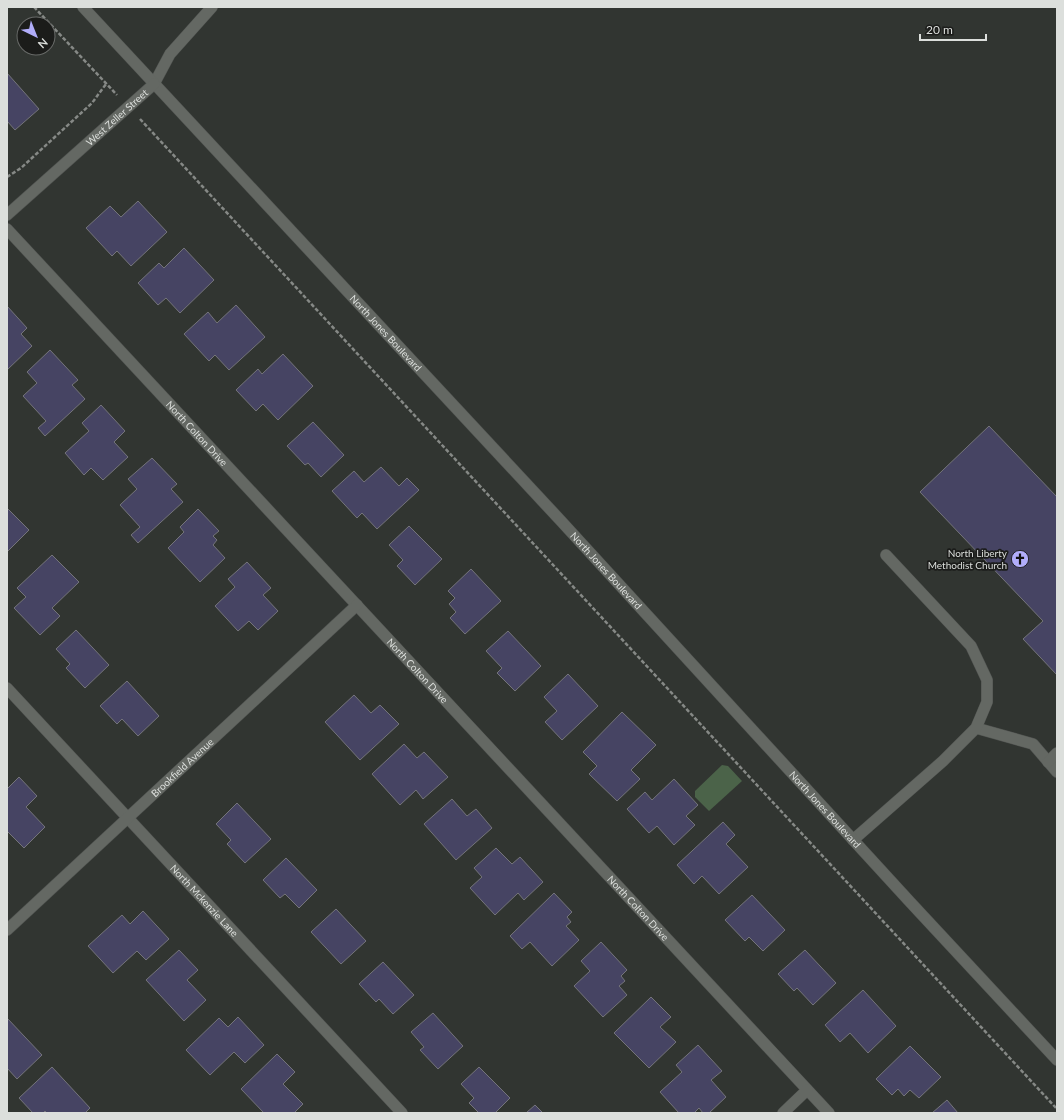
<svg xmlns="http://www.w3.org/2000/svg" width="1064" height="1120" viewBox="0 0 1064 1120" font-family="Lato,sans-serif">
  <rect width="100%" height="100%" fill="#313531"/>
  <path fill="#4b6349" d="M722 765 728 766 742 781 709 811 695 797V791Z"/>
  <g fill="#464463" stroke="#74747a">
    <path d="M7 73 39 109 15 130 7 121Z"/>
    <path d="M138 201 167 232 131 266 117 251 112 256 86 228 110 206 121 217Z"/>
    <path d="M184 248 214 280 180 313 166 298 158 305 138 283 159 263 164 268Z"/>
    <path d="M236 305 265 337 229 370 215 355 209 361 184 334 208 312 217 323Z"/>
    <path d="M7 306 27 328 21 334 32 346 7 370Z"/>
    <path d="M50 350 78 380 72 385 85 399 45 436 38 428 46 421 23 396 37 383 27 372Z"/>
    <path d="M283 354 313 386 278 420 263 404 256 411 236 390 258 369 262 374Z"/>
    <path d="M101 405 125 431 114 442 128 457 103 480 91 468 84 475 65 453 89 431 82 423Z"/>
    <path d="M313 422 344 455 321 477 308 463 305 465 287 446Z"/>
    <path d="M989 426 1057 497V675L1023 639 1043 621 920 492Z"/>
    <path d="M152 458 177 484 171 489 183 502 138 543 131 535 140 527 120 505 137 489 128 479Z"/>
    <path d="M381 467 399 486 407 478 419 490 377 529 362 513 357 518 332 491 354 471 364 482Z"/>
    <path d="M7 508 29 530 7 552Z"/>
    <path d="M198 509 219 531 213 536 217 540 213 545 225 558 200 582 168 548 184 532 180 527Z"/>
    <path d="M409 526 442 559 415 585 397 566 403 560 389 545Z"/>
    <path d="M52 555 79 582 52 608 60 616 40 635 14 608 26 597 17 588Z"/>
    <path d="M247 562 271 588 263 595 278 611 258 630 249 621 238 631 215 606 235 587 228 579Z"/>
    <path d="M471 569 501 601 465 634 450 618 456 612 449 604 455 598 448 591Z"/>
    <path d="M76 630 109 665 85 688 66 668 70 664 56 649Z"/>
    <path d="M508 631 541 666 515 691 497 673 502 668 486 651Z"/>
    <path d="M568 674 598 706 562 740 545 722 557 711 544 697Z"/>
    <path d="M127 681 159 716 138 736 122 719 117 724 100 706Z"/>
    <path d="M354 695 371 713 380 705 399 724 360 760 325 722Z"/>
    <path d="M622 712 656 745 631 770 640 779 617 801 589 774 597 766 583 752Z"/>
    <path d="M404 744 417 758 424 752 448 777 423 799 416 790 400 805 372 774Z"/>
    <path d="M19 777 37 796 26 807 45 827 24 848 7 831V789Z"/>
    <path d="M674 779 698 805 686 816 695 825 674 845 657 826 649 833 627 809 645 792 652 800Z"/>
    <path d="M452 799 467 816 476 809 492 828 456 860 424 824Z"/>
    <path d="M237 803 271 839 245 863 227 844 231 840 216 824Z"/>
    <path d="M723 822 735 835 726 844 748 867 719 894 702 876 694 884 677 865Z"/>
    <path d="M496 848 512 864 520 857 543 882 524 900 518 893 495 915 470 888 482 877 474 868Z"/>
    <path d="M286 858 317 890 299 908 285 894 280 898 263 880Z"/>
    <path d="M554 893 572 912 567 917 571 922 566 926 579 940 552 966 530 942 522 949 510 936Z"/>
    <path d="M752 895 785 930 763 951 749 937 745 941 725 920Z"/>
    <path d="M336 909 366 941 341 964 311 932Z"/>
    <path d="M143 911 169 939 146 960 137 951 113 973 88 946 122 915 130 924Z"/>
    <path d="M601 942 627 970 621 976 625 981 619 986 627 995 603 1017 574 986 590 971 581 961Z"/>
    <path d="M179 950 198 970 187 980 206 1000 184 1021 146 980Z"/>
    <path d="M805 950 836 983 813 1005 797 988 794 991 778 974Z"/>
    <path d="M383 962 414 995 393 1014 379 999 376 1002 359 984Z"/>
    <path d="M863 990 896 1026 868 1053 850 1033 840 1042 825 1025Z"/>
    <path d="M651 997 671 1017 660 1027 676 1042 649 1068 614 1033Z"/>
    <path d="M433 1013 463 1046 438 1069 420 1050 424 1047 411 1032Z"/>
    <path d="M238 1017 264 1045 245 1063 234 1052 210 1075 186 1050 219 1018 228 1027Z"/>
    <path d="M7 1018 42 1055 17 1079 7 1068Z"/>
    <path d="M698 1045 722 1071 711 1080 726 1097 709 1113H703L699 1108 694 1113H679L660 1092 682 1072 676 1065Z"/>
    <path d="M910 1046 941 1077 919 1098 910 1090 904 1096 898 1089 892 1095 876 1079Z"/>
    <path d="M277 1054 295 1072 283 1084 303 1104 294 1113H264L241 1089Z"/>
    <path d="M52 1067 90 1108 85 1113H47L45 1111 43 1113H33L19 1098Z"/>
    <path d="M479 1067 510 1098 495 1113H479L469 1103 474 1098 461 1084Z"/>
    <path d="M947 1100 958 1113H932Z"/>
    <path d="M535 1105 543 1113H526Z"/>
  </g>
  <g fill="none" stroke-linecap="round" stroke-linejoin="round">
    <defs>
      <g id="service">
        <path d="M976 728 1033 744 1057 772"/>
        <path d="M1048 762 1057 753"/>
        <path d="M853 840 943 761 976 728 987 702V680L971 646 886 555"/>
      </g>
      <g id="minor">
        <path d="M154 84 170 54 212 7"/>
        <path id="s1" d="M7 229 829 1113"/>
        <path id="s2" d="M7 688 402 1113"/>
        <path id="s3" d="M7 930 357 605"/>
        <path d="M783 1113 807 1090"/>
      </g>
      <g id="tertiary">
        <path id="s4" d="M83 7 561 521 911 903 1057 1060"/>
        <path id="s5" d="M7 215 154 84"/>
      </g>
    </defs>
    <use href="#service" stroke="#505350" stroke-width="12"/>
    <use href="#minor" stroke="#505350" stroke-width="12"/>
    <use href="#tertiary" stroke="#505350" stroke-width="12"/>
    <g stroke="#868986" stroke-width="2.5" stroke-dasharray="4 2" stroke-linecap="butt">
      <path d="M34 7 117 95"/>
      <path d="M140 119 1057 1109"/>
      <path d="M7 177 21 168 92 103 106 84"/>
    </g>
    <use href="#service" stroke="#646863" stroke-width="11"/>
    <use href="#minor" stroke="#646863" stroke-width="11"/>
    <use href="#tertiary" stroke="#646863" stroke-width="11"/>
  </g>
  <defs>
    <symbol id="church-disc" viewBox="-11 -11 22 22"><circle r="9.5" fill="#b1adfa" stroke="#1b1c1a"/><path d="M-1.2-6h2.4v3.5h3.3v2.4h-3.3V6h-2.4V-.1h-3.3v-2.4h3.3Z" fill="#111"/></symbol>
  </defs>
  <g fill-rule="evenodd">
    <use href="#church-disc" x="1010" y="549" width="20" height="20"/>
  </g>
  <g text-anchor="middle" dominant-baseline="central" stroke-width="3.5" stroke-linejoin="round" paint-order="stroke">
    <g font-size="10" fill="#dcdfdc" stroke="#1b1c1a">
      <text stroke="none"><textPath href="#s5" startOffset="147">West Zeller Street</textPath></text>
      <text stroke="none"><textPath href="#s4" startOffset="445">North Jones Boulevard</textPath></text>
      <text stroke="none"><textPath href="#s1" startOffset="279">North Colton Drive</textPath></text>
      <text stroke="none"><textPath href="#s4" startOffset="769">North Jones Boulevard</textPath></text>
      <text stroke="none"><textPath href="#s1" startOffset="603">North Colton Drive</textPath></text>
      <text stroke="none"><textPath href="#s3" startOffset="239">Brookfield Avenue</textPath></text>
      <text stroke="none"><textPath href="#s4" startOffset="1093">North Jones Boulevard</textPath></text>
      <text stroke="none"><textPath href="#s2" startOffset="290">North Mckenzie Lane</textPath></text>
      <text stroke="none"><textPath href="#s1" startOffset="927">North Colton Drive</textPath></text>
    </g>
    <g font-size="10" fill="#dcdfdc" stroke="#1b1c1a" text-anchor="end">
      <text x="1007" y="553">North Liberty<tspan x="1007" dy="12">Methodist Church</tspan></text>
    </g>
  </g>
  <rect width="1064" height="1120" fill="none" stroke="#dcdfdc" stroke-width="16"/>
  <g transform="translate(36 36) rotate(137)"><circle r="19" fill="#1b1c1a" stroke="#686a68"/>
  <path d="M0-3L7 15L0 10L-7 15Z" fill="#b1adfa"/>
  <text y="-6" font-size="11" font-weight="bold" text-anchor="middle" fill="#dcdfdc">N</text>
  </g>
  <path d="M920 34v6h66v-6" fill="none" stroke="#dcdfdc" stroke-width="2"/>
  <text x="926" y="34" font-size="12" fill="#dcdfdc" stroke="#1b1c1a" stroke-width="3" paint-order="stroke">20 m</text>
</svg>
